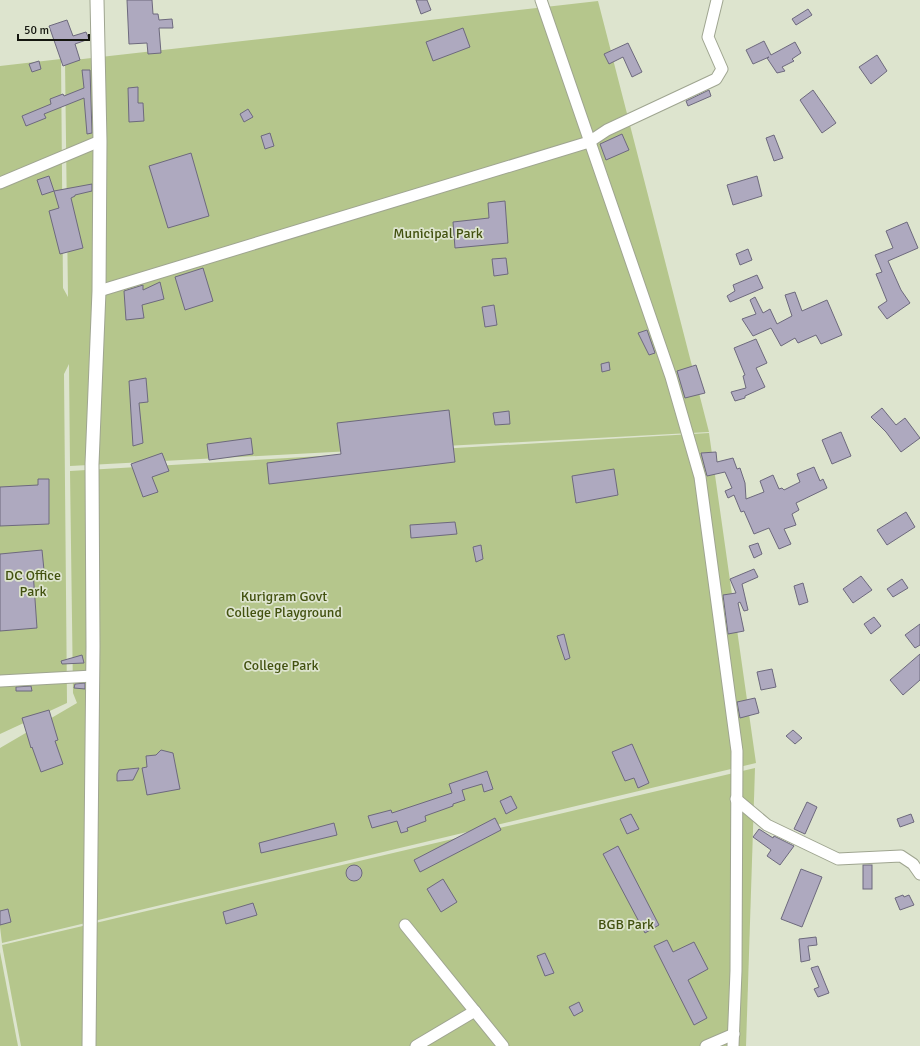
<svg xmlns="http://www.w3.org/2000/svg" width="920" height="1046" viewBox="0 0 920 1046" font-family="Signika,sans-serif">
  <rect width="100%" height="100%" fill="#dde4ce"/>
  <g fill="#b5c68c">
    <path d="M598 1 709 432 70 466 69 364 64 374 67 703 0 734V66L61 59 63 288 68 297 65 61Z"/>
    <path d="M709 433 756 763 2 943 0 927V748L77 703 73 693 70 471Z"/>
    <path d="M755 768 746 1046H21L2 945Z"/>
    <path d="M0 952 18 1046H0Z"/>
  </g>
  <g fill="#aea9bf" stroke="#6d697d">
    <path d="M127 0H152L153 14H158L159 20 172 19 173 28H159L161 53 148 54 147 43 129 44Z"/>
    <path d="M416 0H427L431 10 421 14Z"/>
    <path d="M808 9 812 15 796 25 792 19Z"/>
    <path d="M67 20 73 36 86 32 89 39 75 44 80 60 63 66 49 26Z"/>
    <path d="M463 28 470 47 433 61 426 42Z"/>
    <path d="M764 41 771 55 795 42 801 53 792 59 794 61 782 67 785 71 777 73 767 58 769 57 753 64 746 50Z"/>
    <path d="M628 43 642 72 632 77 623 57 609 64 604 54Z"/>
    <path d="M877 55 887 71 871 84 859 67Z"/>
    <path d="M39 61 41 69 32 72 29 64Z"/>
    <path d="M82 70H90L92 133 87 134 84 98 44 114 46 118 26 126 22 116 51 104 50 99 63 94 64 96 84 88Z"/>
    <path d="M138 87V103H143L144 121 129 122 128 88Z"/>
    <path d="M709 90 711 96 688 106 686 101Z"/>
    <path d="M813 90 836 123 822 133 800 100Z"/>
    <path d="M248 109 253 117 244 122 240 114Z"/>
    <path d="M270 133 274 146 265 149 261 136Z"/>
    <path d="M622 134 629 150 606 160 600 144Z"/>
    <path d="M774 135 783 158 774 161 766 138Z"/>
    <path d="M191 153 209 216 168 228 149 166Z"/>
    <path d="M49 176 54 191 42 195 37 180Z"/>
    <path d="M757 176 762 196 733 205 727 185Z"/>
    <path d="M92 184V191L75 195V196L71 198 83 248 60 254 49 211 59 208 54 191Z"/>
    <path d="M505 201 508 243 455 248 453 222 489 218 488 203Z"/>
    <path d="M907 222 918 248 888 261 901 290 910 303 887 319 878 307 887 301 876 274 882 272 875 255 893 248 886 231Z"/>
    <path d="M748 249 752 260 740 265 736 254Z"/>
    <path d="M506 258 508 274 494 276 492 259Z"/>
    <path d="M203 268 213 301 185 310 175 277Z"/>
    <path d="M757 275 763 288 730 302 727 296 735 291 733 285Z"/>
    <path d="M160 282 164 299 142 305 144 318 126 320 124 291 143 285V290Z"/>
    <path d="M795 292 802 311 827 300 842 335 821 344 816 335 798 343 795 338 781 346 771 328 753 336 742 319 756 314 750 300 755 297 763 313 770 309 777 324 792 316 785 295Z"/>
    <path d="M494 305 497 325 485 327 482 307Z"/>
    <path d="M647 330 655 353 649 355 638 333Z"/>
    <path d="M756 339 767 363 756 368 765 387 745 396V398L735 401 731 392 746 388 743 376 745 375 734 348Z"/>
    <path d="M609 362 610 370 602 372 601 364Z"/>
    <path d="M696 365 705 393 685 398 677 371Z"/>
    <path d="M146 378 148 402 139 403 143 443 133 446 129 381Z"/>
    <path d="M882 408 896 425 905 418 920 438 901 452 886 432 871 417Z"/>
    <path d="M449 410 455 462 269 484 267 463 341 454 337 423Z"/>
    <path d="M509 411 510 424 495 425 493 413Z"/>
    <path d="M841 432 851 456 832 464 822 440Z"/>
    <path d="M251 438 253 454 209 460 207 444Z"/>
    <path d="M716 452 717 462 733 458 737 469 740 468 745 483 746 499 764 492 760 481 773 475 779 489 782 488 784 490 800 482 797 474 814 467 820 481 823 479 827 488 796 503 799 510 792 514 796 525 784 529 791 544 779 549 769 528 754 534 744 511 741 512 734 495 728 498 725 491 732 488 725 472 707 476 701 453Z"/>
    <path d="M162 453 169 471 152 477 158 492 143 497 131 464Z"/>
    <path d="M614 469 618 495 576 503 572 476Z"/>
    <path d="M38 479H49V524L0 526V487L38 485Z"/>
    <path d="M906 512 915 527 887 545 877 530Z"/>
    <path d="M455 522 457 534 411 538 410 525Z"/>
    <path d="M758 543 762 554 754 558 749 546Z"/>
    <path d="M481 545 483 559 476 562 473 547Z"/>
    <path d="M42 550 44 570 33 571 37 628 0 631V554Z"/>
    <path d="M754 569 758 577 742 584 748 610 744 611 740 602 738 603 744 631 728 634 723 595 736 593 730 579Z"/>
    <path d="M861 576 872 590 853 603 843 589Z"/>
    <path d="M902 579 908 588 893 597 887 589Z"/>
    <path d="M803 583 808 602 799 605 794 586Z"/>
    <path d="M874 617 881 626 871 634 864 624Z"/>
    <path d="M920 624V645L915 648 905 635Z"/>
    <path d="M564 634 570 658 565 660 557 636Z"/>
    <path d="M920 654V680L903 695 890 680Z"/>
    <path d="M82 655 84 663 62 664 61 661Z"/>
    <path d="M772 669 776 687 761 690 757 672Z"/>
    <path d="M85 683V689L74 688 75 684Z"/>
    <path d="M31 686 32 691H16V687Z"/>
    <path d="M755 698 759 713 740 718 737 702Z"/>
    <path d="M49 710 58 740 55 741 63 764 41 772 32 747 31 748 22 718Z"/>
    <path d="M793 730 802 738 795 744 786 736Z"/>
    <path d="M632 744 649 783 638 788 634 778 625 781 612 752Z"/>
    <path d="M161 750 173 753 180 789 147 795 142 768 147 767 146 756 156 755Z"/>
    <path d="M139 768 133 780 117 781V774L119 770Z"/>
    <path d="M487 771 493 789 484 792 482 784 462 790 465 800 453 804V806L425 816 426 821 407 828 408 831 401 833 397 821 372 828 368 816 391 810 392 813 452 793 449 784Z"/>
    <path d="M511 796 517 808 506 814 500 801Z"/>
    <path d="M807 802 817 807 805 834 794 829Z"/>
    <path d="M631 814 639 829 627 834 620 819Z"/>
    <path d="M911 814 914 822 900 827 897 819Z"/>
    <path d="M495 818 501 830 420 872 414 860Z"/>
    <path d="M334 823 337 835 261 853 259 843Z"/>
    <path d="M759 829 773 838 774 836 794 846 780 865 767 856 771 850 753 837Z"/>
    <path d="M618 846 659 925 645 933 603 854Z"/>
    <rect x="863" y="865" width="9" height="24"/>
    <circle cx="354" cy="873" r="8"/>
    <path d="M801 869 822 877 802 927 781 919Z"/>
    <path d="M443 879 457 902 441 912 427 889Z"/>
    <path d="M903 895 904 897 909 895 914 905 900 910 895 898Z"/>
    <path d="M253 903 257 915 226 924 223 912Z"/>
    <path d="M8 909 11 922 0 925V911Z"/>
    <path d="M816 937 817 945 808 946 810 960 801 962 799 939Z"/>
    <path d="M667 940 673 952 694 942 708 969 688 980 707 1018 694 1025 654 946Z"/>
    <path d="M545 953 554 973 545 976 537 956Z"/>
    <path d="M818 966 829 993 818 997 814 989 819 987 811 968Z"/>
    <path d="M579 1002 583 1011 574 1016 569 1007Z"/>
  </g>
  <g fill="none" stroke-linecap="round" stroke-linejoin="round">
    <defs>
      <g id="minor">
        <path d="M541 0 671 377 700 477 737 751 736 971 733 1046"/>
        <path d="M0 183 100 141"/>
        <path d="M99 291 589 142 607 130 716 79 722 69 708 37 717 0"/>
        <path d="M0 681 93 676"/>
        <path d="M736 799 767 825 838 859 901 856 913 864 920 874"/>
        <path d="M405 925 503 1046"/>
        <path d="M416 1046 475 1011"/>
        <path d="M706 1046 734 1034"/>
      </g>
      <path id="major" d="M89 1046 93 646 92 464 99 291 100 141 97 0"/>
    </defs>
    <use href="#minor" stroke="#9fa590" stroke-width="13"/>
    <use href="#major" stroke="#9fa590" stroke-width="15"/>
    <use href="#minor" stroke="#fff" stroke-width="11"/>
    <use href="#major" stroke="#fff" stroke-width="13"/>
  </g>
  <g text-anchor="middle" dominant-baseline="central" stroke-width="3.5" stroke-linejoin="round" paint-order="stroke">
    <g font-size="14" fill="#42510f" stroke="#dde4ce">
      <text x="438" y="233">Municipal Park</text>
      <text x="33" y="575">DC Office<tspan x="33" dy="16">Park</tspan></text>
      <text x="284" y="596">Kurigram Govt<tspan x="284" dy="16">College Playground</tspan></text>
      <text x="281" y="665">College Park</text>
      <text x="626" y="924">BGB Park</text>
    </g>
  </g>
  <path d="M18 34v6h71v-6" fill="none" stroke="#14160f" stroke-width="2"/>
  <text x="24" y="34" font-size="12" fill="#14160f" stroke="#dde4ce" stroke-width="3" paint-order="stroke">50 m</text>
</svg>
